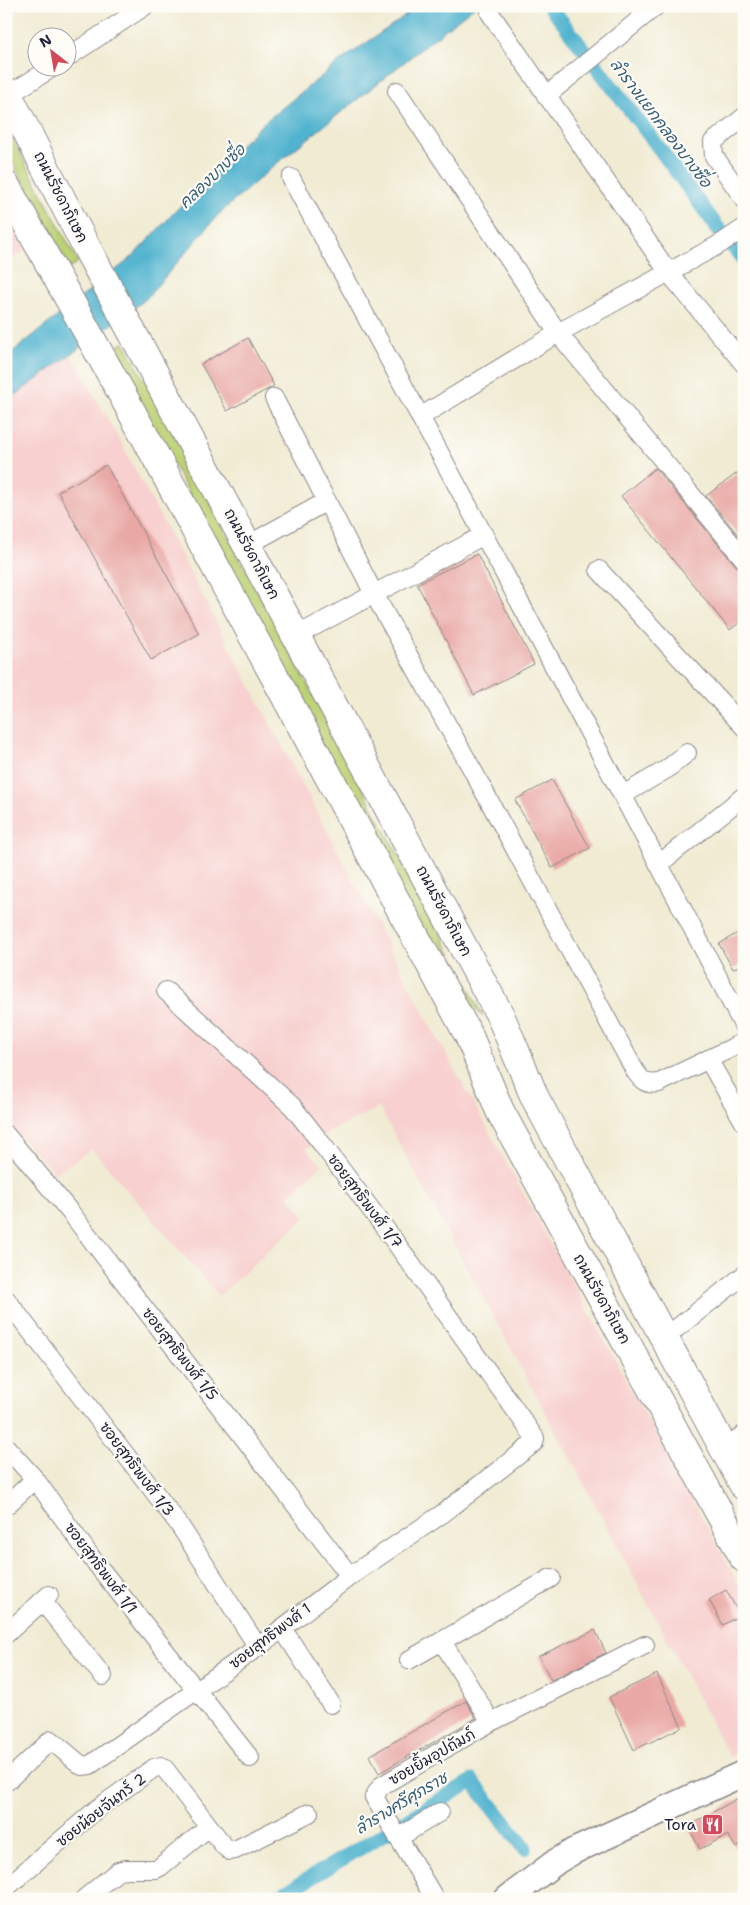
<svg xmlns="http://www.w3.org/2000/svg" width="750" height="1905" viewBox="0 0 750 1905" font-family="'Shantell Sans','Playpen Sans Thai',sans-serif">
  <rect width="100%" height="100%" fill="#fdfcf7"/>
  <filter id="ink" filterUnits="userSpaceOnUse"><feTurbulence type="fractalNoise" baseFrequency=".02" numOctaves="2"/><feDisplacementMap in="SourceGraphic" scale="10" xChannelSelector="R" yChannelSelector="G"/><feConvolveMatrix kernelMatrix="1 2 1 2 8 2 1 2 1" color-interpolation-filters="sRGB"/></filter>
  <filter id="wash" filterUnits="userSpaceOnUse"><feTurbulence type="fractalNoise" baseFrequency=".0096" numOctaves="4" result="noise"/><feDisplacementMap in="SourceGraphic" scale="20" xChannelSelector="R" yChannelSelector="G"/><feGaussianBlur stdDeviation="1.12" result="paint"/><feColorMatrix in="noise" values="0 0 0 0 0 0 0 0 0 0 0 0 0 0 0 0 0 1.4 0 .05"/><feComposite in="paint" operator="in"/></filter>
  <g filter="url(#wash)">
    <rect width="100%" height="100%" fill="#f1ebd3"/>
    <g fill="#f7d0cf">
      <path d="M6 216 25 250 6 264Z"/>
      <path d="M71 354 120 441 432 1028 744 1594V1749L729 1756 560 1439 379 1107 331 1131 306 1149 322 1165 288 1196 306 1217 219 1296 92 1149 55 1174 6 1121V402Z"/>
    </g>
    <g fill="#bdd174" stroke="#707a58">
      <path d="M6 127 78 262 70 268 6 150Z"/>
      <path d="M124 342 463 976 483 1017 443 974 113 350Z"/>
    </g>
    <path fill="#51b3cf" stroke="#3a6a85" d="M419 6H475L276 164 218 215 146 299 6 402V357L131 258 204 181 261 125 339 62Z"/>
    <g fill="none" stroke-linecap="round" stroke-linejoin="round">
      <g stroke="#51b3cf" stroke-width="15">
        <path d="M550 6 656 144 720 231 744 260"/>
        <path d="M275 1899 472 1781 525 1848"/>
      </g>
    </g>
    <g id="blocks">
      <g fill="#e9a8a5">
        <path d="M248 338 274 386 227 411 201 364Z"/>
        <path d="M106 465 199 634 151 660 58 492Z"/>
        <path d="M655 468 736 566 744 569V619L730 630 621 496Z"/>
        <path d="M744 468V542L706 496Z"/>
        <path d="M477 554 534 664 474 695 417 584Z"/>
        <path d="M552 780 590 848 552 868 515 800Z"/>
        <path d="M744 929V963L733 969 719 944Z"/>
        <path d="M726 1590 740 1615 723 1625 709 1600Z"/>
        <path d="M595 1630 606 1653 551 1680 539 1656Z"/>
        <path d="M657 1674 682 1727 634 1750 609 1697Z"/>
        <path d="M466 1701 476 1718 379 1773 369 1756Z"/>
        <path d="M744 1795V1843L736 1848 728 1835 700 1849 688 1826Z"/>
      </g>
    </g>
  </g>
  <g filter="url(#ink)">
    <use href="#blocks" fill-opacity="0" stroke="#8a8687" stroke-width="1"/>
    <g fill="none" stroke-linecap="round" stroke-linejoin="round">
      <defs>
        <g id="minor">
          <path d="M490 13 669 273 744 364"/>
          <path d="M68 57 145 6"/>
          <path d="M397 91 558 333 744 559"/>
          <path d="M8 95 52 68"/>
          <path d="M546 96 656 6"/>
          <path d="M744 117 713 142 714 156 744 199"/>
          <path d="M291 178C444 460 596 742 744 1027"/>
          <path d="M274 398 374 594 473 771 635 1071C642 1081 646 1085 659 1083L744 1042"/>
          <path d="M420 417 558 333 720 244 744 228"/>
          <path d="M248 545 327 501"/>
          <path d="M599 570 744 727"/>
          <path d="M296 636 484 535"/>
          <path d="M623 795 667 769 687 753"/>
          <path d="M659 864 744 796"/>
          <path d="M708 1059 744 1122"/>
          <path d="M6 1135 71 1213 350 1576"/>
          <path d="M6 1299 178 1523 258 1647"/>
          <path d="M677 1328 744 1275"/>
          <path d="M737 1439 744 1435"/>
          <path d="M6 1447 35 1479 91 1557 250 1758"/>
          <path d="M6 1506 35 1479"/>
          <path d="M42 1601 103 1676"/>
          <path d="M282 1628 331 1704"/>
          <path d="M6 1634 49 1595"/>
          <path d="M442 1641 491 1722"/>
          <path d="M409 1660 551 1578"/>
          <path d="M6 1782 51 1740 82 1766 90 1765 258 1647 350 1576 442 1514 534 1443 535 1438 516 1411 393 1239 322 1144 292 1106 166 991"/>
          <path d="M398 1838 440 1812"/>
          <path d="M6 1888 97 1809 154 1768 161 1766 165 1769 224 1846 230 1851 235 1850 309 1813"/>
          <path d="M84 1899 118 1871 126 1869H156L160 1867 209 1827"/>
          <path d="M435 1899 374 1797 381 1786 491 1722 645 1645"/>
        </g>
        <path id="secondary" d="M507 1899 557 1861 574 1851 744 1773"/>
        <g id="primary">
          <path d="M6 91 82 239 501 1017 535 1098 744 1486"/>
          <path d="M6 186 122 394 469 1036 500 1111 744 1558"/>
        </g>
      </defs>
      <use href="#minor" stroke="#8a8687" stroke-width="20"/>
      <use href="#secondary" stroke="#8a8687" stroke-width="28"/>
      <use href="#primary" stroke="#8a8687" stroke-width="30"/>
      <use href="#minor" stroke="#fff" stroke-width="18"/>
      <use href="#secondary" stroke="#fff" stroke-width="25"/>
      <use href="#primary" stroke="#fff" stroke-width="28"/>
    </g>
  </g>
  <defs>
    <symbol id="restaurant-square" viewBox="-11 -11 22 22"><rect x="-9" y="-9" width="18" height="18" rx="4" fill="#d1495b" stroke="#fdfcf7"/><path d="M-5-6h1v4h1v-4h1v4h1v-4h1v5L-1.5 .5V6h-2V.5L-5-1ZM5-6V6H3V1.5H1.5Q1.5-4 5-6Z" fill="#fff"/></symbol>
  </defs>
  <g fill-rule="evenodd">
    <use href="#restaurant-square" x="700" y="1812" width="25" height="25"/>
  </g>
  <g text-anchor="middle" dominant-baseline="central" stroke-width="4.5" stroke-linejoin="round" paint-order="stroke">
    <g font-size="15" fill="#22223b" stroke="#fdfcf7">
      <text transform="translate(61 197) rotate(63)">ถนนรัชดาภิเษก</text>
      <text transform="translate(252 554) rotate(62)">ถนนรัชดาภิเษก</text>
      <text transform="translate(444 911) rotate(62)">ถนนรัชดาภิเษก</text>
      <text transform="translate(365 1201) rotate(53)">ซอยสุทธิพงศ์ 1/7</text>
      <text transform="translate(602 1299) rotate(61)">ถนนรัชดาภิเษก</text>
      <text transform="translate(180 1354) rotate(52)">ซอยสุทธิพงศ์ 1/5</text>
      <text transform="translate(137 1469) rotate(53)">ซอยสุทธิพงศ์ 1/3</text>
      <text transform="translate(101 1568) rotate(53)">ซอยสุทธิพงศ์ 1/1</text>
      <text transform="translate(270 1636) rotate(-37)">ซอยสุทธิพงศ์ 1</text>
      <text transform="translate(432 1757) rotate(-30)">ซอยยิ้มอุปถัมภ์</text>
      <text transform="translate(101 1810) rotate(-38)">ซอยน้อยจันทร์ 2</text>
    </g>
    <g font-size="15" fill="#22223b" stroke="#fdfcf7" text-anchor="end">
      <text x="696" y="1825">Tora</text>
    </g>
    <g font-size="16" font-style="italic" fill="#355c76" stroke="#fdfcf7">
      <text transform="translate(661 123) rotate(53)">ลำรางแยกคลองบางซื่อ</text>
      <text transform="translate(212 176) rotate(-44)">คลองบางซื่อ</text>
      <text transform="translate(401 1803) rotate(-31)">ลำรางศรีศุภราช</text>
    </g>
  </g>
  <rect width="750" height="1905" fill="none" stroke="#fdfcf7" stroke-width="25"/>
  <g transform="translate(52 52) rotate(329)"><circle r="24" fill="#fdfcf7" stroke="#a5a5ac"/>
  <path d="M0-4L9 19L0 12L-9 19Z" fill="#d1495b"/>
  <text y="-8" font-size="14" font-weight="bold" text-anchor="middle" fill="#22223b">N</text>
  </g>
</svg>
